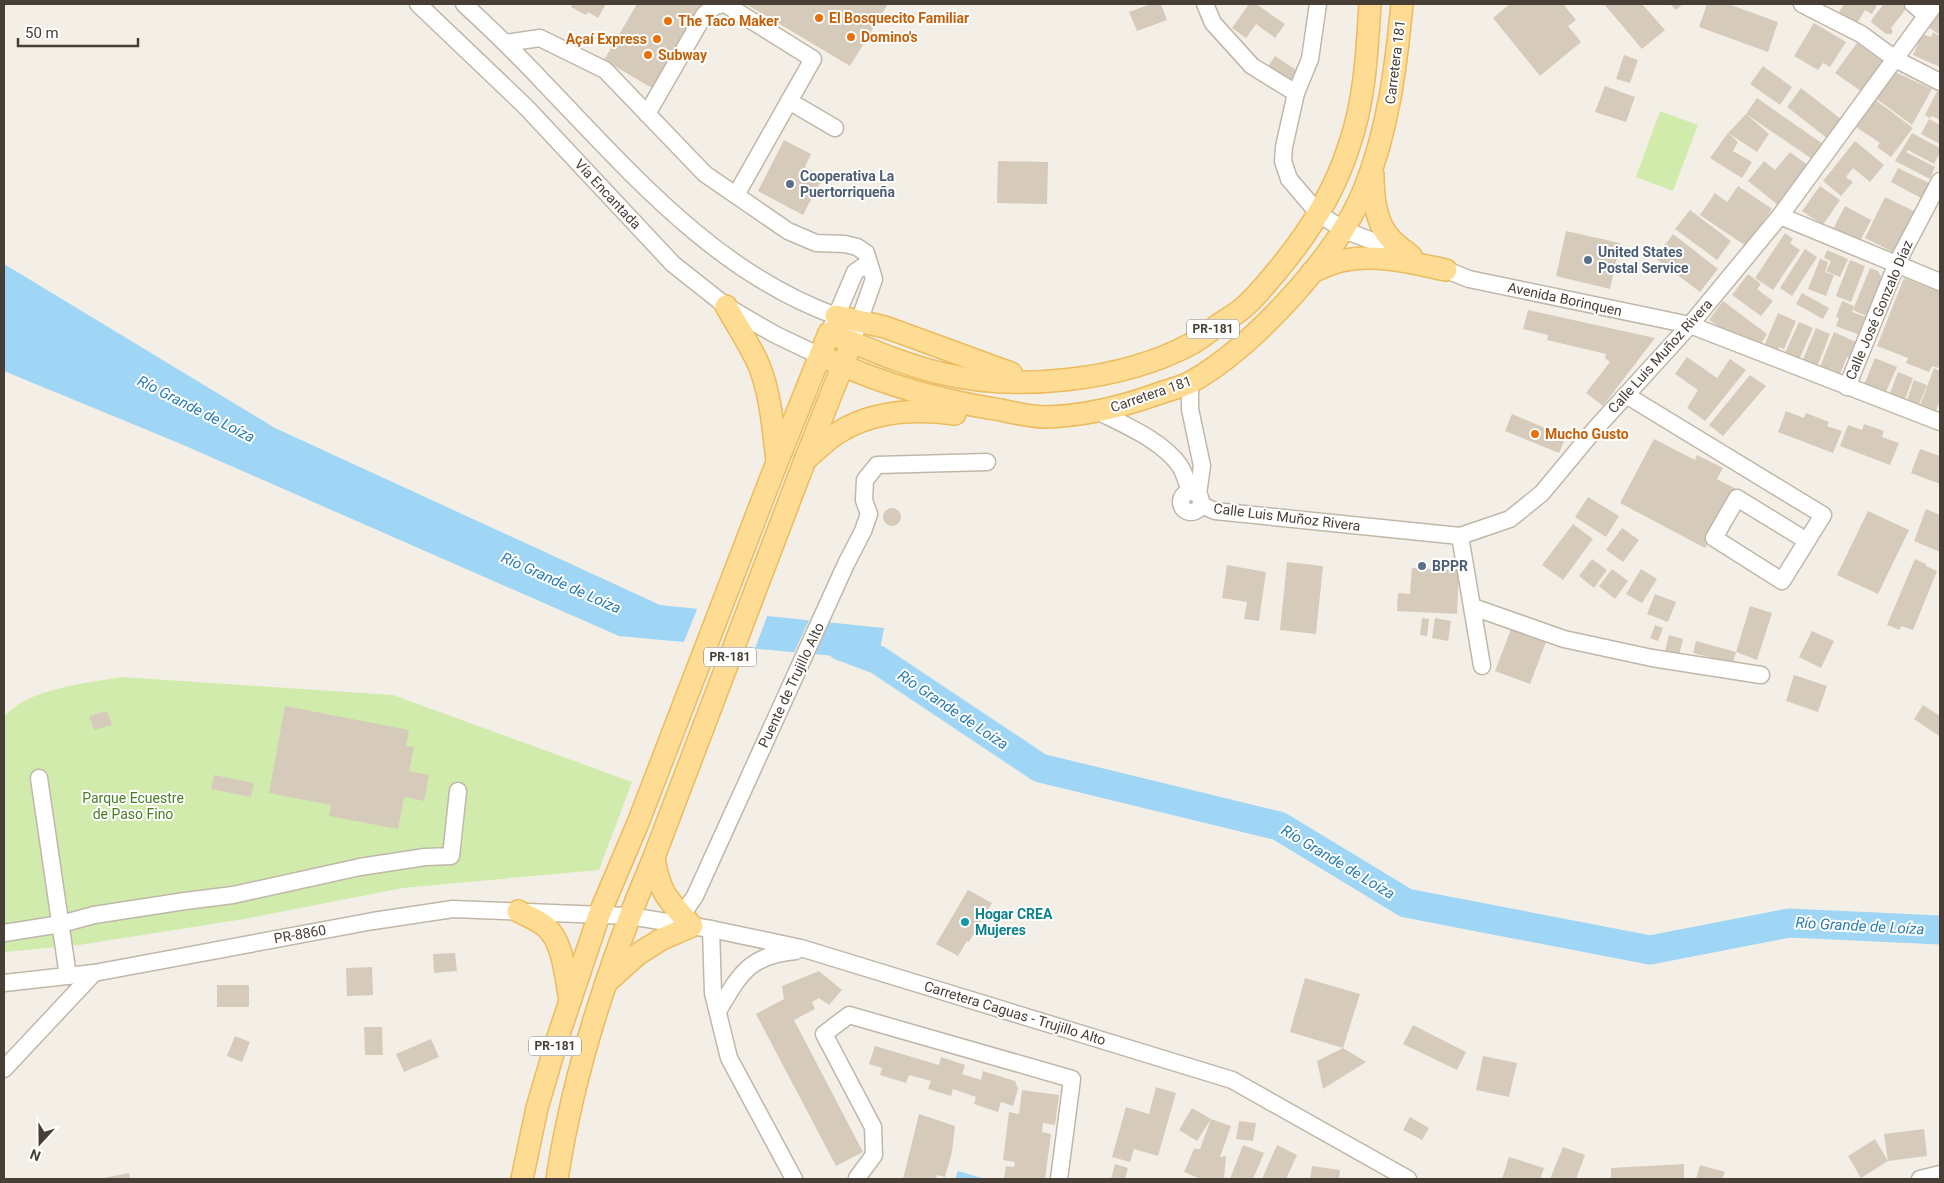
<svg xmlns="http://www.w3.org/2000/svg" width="1944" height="1183" viewBox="0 0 1944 1183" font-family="Roboto,sans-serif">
  <rect width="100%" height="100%" fill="#f4efe6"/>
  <g fill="#d1ebac">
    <path d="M1660 111 1698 125 1673 191 1636 177Z"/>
    <path d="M122 677 393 695 632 782 599 870 403 888 244 919 79 945 4 952V717C28 688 87 683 122 677Z"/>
  </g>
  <g fill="#9fd5f5">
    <path d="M4 264 275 428 660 605 884 628 878 660 619 636 181 444 4 371Z"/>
    <path d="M958 1171 982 1178V1179H955Z"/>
  </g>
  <g fill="#f4efe6">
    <path d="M698 607 768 614 754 651 683 644Z"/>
    <path d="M810 618 831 620 814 656 793 655Z"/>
  </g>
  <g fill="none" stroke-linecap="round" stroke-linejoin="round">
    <path stroke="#9fd5f5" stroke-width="29" d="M841 646 878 660 1040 768 1279 826 1406 903 1650 950 1789 923 1940 930"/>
  </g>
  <g fill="#d6cbbb">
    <path d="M572 4H606L598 18 588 12 586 15 571 7Z"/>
    <path d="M637 4H702L652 88 604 60Z"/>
    <path d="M746 4H888L850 66Z"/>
    <path d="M1151 4H1161L1167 20 1137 31 1129 12Z"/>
    <path d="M1249 4H1256L1285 24 1275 38 1256 24 1246 38 1232 28Z"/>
    <path d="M1510 4H1563L1576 20 1568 26 1581 42 1540 76 1493 18Z"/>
    <path d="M1604 4H1642L1665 30 1642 49Z"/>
    <path d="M1670 4H1683L1676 10Z"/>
    <path d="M1707 4H1728L1778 22 1768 52 1699 27Z"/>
    <path d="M1844 4H1876L1877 5 1872 14 1865 10 1857 23 1839 12Z"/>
    <path d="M1881 4 1909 5 1891 28 1893 32 1891 34H1886L1871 22 1872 19 1883 5Z"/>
    <path d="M1940 11V35L1928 27Z"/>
    <path d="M1814 23 1846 42 1830 67 1823 63 1818 70 1794 56Z"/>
    <path d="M1933 32 1940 36V67L1913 55 1922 34 1931 37Z"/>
    <path d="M1857 43 1883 62 1862 92 1835 73Z"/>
    <path d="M1624 55 1638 60 1630 83 1616 79Z"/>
    <path d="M1275 56 1298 71 1292 81 1268 66Z"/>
    <path d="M1763 66 1792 87 1780 105 1750 84Z"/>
    <path d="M1895 72 1932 89 1912 125 1874 97Z"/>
    <path d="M1605 86 1635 97 1626 122 1595 112Z"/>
    <path d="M1801 88 1841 119 1827 138 1787 107Z"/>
    <path d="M1937 91 1940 93V120L1932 116 1930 118 1925 115Z"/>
    <path d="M1757 98 1823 144 1812 159 1746 114Z"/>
    <path d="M1873 98 1913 128 1891 157 1877 147 1880 143 1853 125Z"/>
    <path d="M1746 114 1769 134 1757 152 1728 133 1738 142 1733 151 1752 162 1742 178 1710 158 1728 133Z"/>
    <path d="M1929 119 1940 125V144L1921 134Z"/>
    <path d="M1912 133 1940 148V152L1934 164 1908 150 1906 152 1935 167 1930 179 1895 161Z"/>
    <path d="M784 140 811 154 805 167 823 177 803 215 758 191Z"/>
    <path d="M1855 141 1884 165 1870 182 1853 168 1846 177 1853 182 1841 196 1823 181Z"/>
    <path d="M1790 152 1809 166 1778 205 1748 181 1764 161 1775 170Z"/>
    <path d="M998 161 1048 162 1047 204 997 203Z"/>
    <path d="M1898 168 1929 183 1921 198 1891 182Z"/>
    <path d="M1738 186 1772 209 1746 246 1700 215 1715 193 1727 202Z"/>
    <path d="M1820 186 1840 200 1823 225 1802 211Z"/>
    <path d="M1885 197 1920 214 1899 255 1865 238Z"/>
    <path d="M1845 206 1871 220 1859 243 1833 229Z"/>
    <path d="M1690 210 1731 241 1717 260 1675 229Z"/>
    <path d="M1566 231 1620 243 1610 289 1556 276Z"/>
    <path d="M1785 233 1793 239 1790 243 1800 250 1773 290 1755 278Z"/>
    <path d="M1673 234 1718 269 1700 292 1655 258Z"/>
    <path d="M1805 249 1817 257 1792 296 1780 288Z"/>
    <path d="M1827 250 1848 259 1840 277 1826 271 1831 261 1824 258Z"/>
    <path d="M1820 259 1828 262 1825 272 1834 275 1826 296 1808 289Z"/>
    <path d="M1850 260 1865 266 1851 302 1836 296Z"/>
    <path d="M1870 268 1878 271 1884 282 1871 318 1853 310Z"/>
    <path d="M1748 274 1761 284 1757 289 1773 301 1761 316 1732 295Z"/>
    <path d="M1904 278 1940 292V362L1938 368 1932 366 1929 372 1906 363 1908 358 1877 346Z"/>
    <path d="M1802 293 1829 308 1823 319 1796 304Z"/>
    <path d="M1723 301 1767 334 1759 347 1741 341 1709 320Z"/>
    <path d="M1842 301 1854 306 1852 312 1869 318 1862 336 1836 326 1839 318 1836 317Z"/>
    <path d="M1528 310 1655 338 1603 406 1586 393 1610 362 1605 358 1606 354 1547 340 1548 335 1523 329Z"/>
    <path d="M1778 313 1796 321 1784 349 1779 347 1777 352 1764 346Z"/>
    <path d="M1799 322 1813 328 1799 360 1785 353Z"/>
    <path d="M1816 328 1830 334 1816 370 1801 364Z"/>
    <path d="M1834 332 1858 343 1851 359 1847 357 1839 377 1819 369Z"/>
    <path d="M1687 357 1717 378 1730 359 1746 370 1705 421 1687 408 1698 390 1675 374Z"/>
    <path d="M1875 358 1897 367 1885 394 1864 385Z"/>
    <path d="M1934 368 1940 371V400L1935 414 1919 408Z"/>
    <path d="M1898 372 1913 378 1904 402 1889 396Z"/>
    <path d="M1750 375 1766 386 1723 436 1709 425Z"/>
    <path d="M1914 380 1927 385 1918 407 1906 403Z"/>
    <path d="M1786 411 1804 418 1806 413 1829 422 1827 426 1842 431 1833 453 1778 432Z"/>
    <path d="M1512 414 1566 437 1559 453 1505 431Z"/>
    <path d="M1864 424 1884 431 1882 437 1899 443 1890 465 1840 446 1848 425 1862 430Z"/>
    <path d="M1654 439 1695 460 1697 455 1723 468 1717 479 1736 489 1705 548 1620 503Z"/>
    <path d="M1920 449 1940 456V484L1911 473Z"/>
    <path d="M1588 497 1619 516 1606 537 1575 517Z"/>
    <circle cx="892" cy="517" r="9"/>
    <path d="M1926 509 1940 515V552L1914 541Z"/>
    <path d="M1868 511 1909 530 1878 594 1837 575Z"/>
    <path d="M1573 524 1593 539 1563 580 1542 565Z"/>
    <path d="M1622 528 1639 540 1623 562 1606 550Z"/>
    <path d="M1592 559 1607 570 1594 588 1579 576Z"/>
    <path d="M1915 559 1926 564V566L1937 571 1913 630 1901 626 1900 630 1887 625Z"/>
    <path d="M1287 562 1323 566 1316 634 1280 630Z"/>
    <path d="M1227 565 1266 572 1259 621 1244 619 1247 602 1222 598Z"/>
    <path d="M1412 568 1459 570 1457 614 1397 611 1398 593 1410 594Z"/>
    <path d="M1612 569 1628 581 1615 599 1599 586Z"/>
    <path d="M1641 569 1657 579 1642 603 1626 594Z"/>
    <path d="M1655 594 1676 602 1668 622 1647 614Z"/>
    <path d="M1750 606 1772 613 1757 660 1736 652Z"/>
    <path d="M1422 618 1429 619 1427 636 1420 635Z"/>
    <path d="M1435 618 1451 621 1448 641 1432 638Z"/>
    <path d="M1655 625 1663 628 1658 641 1650 638Z"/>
    <path d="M1511 629 1546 642 1530 684 1495 671Z"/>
    <path d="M1812 631 1834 641 1821 668 1799 657Z"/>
    <path d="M1669 635 1683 639 1679 655 1665 651Z"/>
    <path d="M1696 641 1736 652 1733 663 1693 653Z"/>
    <path d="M1794 675 1827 686 1818 712 1786 701Z"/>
    <path d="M1923 705 1940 716 1939 736 1914 719Z"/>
    <path d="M285 706 409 730 406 746 414 747 409 771 429 775 424 801 404 797 398 829 329 816 331 805 269 793Z"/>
    <path d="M107 711 112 725 94 730 89 716Z"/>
    <path d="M214 775 254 783 251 797 211 789Z"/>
    <path d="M968 890 992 903 969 942 967 941 958 956 936 944Z"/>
    <path d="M455 953 457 971 434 973 433 954Z"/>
    <path d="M372 967 373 995 347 996 346 968Z"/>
    <path d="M819 971 842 990 829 1005 819 998 812 1002 815 1009 794 1020 863 1152 836 1166 756 1014 784 999 782 986Z"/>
    <path d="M1305 978 1360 994 1343 1048 1290 1032Z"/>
    <rect x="217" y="985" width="32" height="22"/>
    <path d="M1413 1025 1466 1052 1457 1070 1403 1044Z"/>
    <path d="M364 1027H382L383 1055H365Z"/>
    <path d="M235 1036 250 1042 242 1062 227 1056Z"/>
    <path d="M431 1039 439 1057 404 1072 396 1054Z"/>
    <path d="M875 1046 939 1065 941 1057 965 1065 962 1074 981 1080 983 1071 1015 1081 1018 1089 1013 1106 1001 1102 998 1112 974 1104 976 1097 953 1089 951 1096 928 1089 931 1081 909 1075 906 1083 880 1075 882 1068 869 1064Z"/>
    <path d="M1343 1048 1366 1062 1323 1089 1317 1061Z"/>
    <path d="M1483 1056 1517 1063 1509 1097 1476 1090Z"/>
    <path d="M1156 1087 1176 1093 1158 1156 1134 1149 1130 1162 1112 1157 1126 1107 1149 1114Z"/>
    <path d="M1022 1090 1059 1095 1055 1125 1043 1123 1042 1132 1051 1134 1045 1179H1004L1006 1166 1014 1167 1015 1162 1003 1160 1009 1112 1019 1114Z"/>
    <path d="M1192 1108 1211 1119 1231 1126 1220 1157 1226 1156 1224 1179H1200L1184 1172 1194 1149H1200L1211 1119 1197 1141 1179 1130Z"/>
    <path d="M919 1114 955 1126 952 1152 945 1177 937 1175 936 1179H903Z"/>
    <path d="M1410 1117 1429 1128 1422 1140 1403 1130Z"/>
    <path d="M1239 1121 1256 1123 1253 1141 1236 1139Z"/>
    <path d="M1924 1129 1927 1156 1888 1161 1884 1134Z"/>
    <path d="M1875 1139 1888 1161 1861 1178 1848 1156Z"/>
    <path d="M1243 1145 1264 1153 1253 1179H1230Z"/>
    <path d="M1277 1145 1297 1155 1286 1179H1262Z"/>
    <path d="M1563 1147 1585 1155 1576 1179H1550Z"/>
    <path d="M1509 1157 1544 1168 1540 1179H1502Z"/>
    <path d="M1115 1164 1128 1168 1125 1179H1111Z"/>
    <path d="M1684 1164V1179H1611V1168Z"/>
    <path d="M1700 1165 1725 1172 1722 1179H1696Z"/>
    <path d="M1312 1166 1340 1170 1339 1179H1310Z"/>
    <path d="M129 1173 130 1179H104V1178Z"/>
  </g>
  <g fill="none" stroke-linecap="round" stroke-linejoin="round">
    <defs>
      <g id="minor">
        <path d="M418 4 526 107 673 264 726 306 774 334 820 356"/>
        <path d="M464 4C492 30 519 56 545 84 631 173 716 273 836 316"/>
        <path d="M1205 4 1213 23 1252 66 1296 93"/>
        <path d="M1318 4 1310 59 1296 93 1284 147 1283 161 1289 179 1319 214 1344 230 1401 252"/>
        <path d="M1802 4 1861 34 1895 59 1940 82"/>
        <path d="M1913 4 1926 15"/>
        <path d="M506 43 540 38 605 70 705 174 788 231 816 243 845 244 857 247 866 253 874 279 856 330"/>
        <path d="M789 101 835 128"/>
        <path d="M647 114 704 15 715 6 725 4 813 59 736 195"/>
        <path d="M1780 216 1940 282"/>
        <path d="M1436 266 1469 279 1690 325 1940 422"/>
        <path d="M832 326 855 272 868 263"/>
        <path d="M1190 383V409L1202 466 1198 494"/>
        <path d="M1847 387 1897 263 1940 181"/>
        <path d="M1626 395 1823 515 1782 581 1714 538 1737 498 1807 541"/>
        <path d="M1099 412C1125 425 1163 441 1180 466 1185 474 1187 483 1190 492"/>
        <circle cx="1191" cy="502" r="10"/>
        <path d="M1201 505 1215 511 1460 536 1510 519 1542 493 1596 428 1690 325 1780 216 1935 4"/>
        <path d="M1460 536 1482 666"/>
        <path d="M1473 607 1564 639 1652 658 1761 675"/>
        <path d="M39 778 68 976"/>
        <path d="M682 915 695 896 846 564 863 531 869 514 864 500 865 480 877 465 987 462"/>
        <path d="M711 929 713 993 729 1058 794 1179"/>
        <path d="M4 933 61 924 94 915 185 901 233 895 360 867 425 857 451 856 458 791"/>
        <path d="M4 983 94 973 373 921 453 909 629 916 711 929 801 948 1232 1080 1408 1179"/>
        <path d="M718 1011C740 974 749 955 796 951"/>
        <path d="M4 1069 94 973"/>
        <path d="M858 1179 857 1178 874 1155 873 1127 824 1034 849 1015 1072 1079 1059 1179"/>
        <path d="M1920 1179 1940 1174"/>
      </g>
      <g id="major">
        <path d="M1373 175C1373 196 1375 222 1390 238 1396 245 1404 250 1411 256"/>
        <path d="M1312 272C1321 268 1332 263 1341 261 1376 253 1412 263 1446 270"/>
        <path d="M726 306C737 326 751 346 760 368 771 397 773 429 777 460"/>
        <path d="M836 316 885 327 1011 373"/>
        <path d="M830 360C885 385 941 401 1001 410 1015 413 1031 417 1046 417 1086 416 1125 406 1163 392 1172 389 1182 387 1191 382 1253 347 1337 256 1364 190 1388 131 1396 67 1402 4"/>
        <path d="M805 460C817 450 828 438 841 431 876 410 917 409 955 414"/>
        <path d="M518 911C527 916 538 920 546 927 564 943 565 976 570 1000"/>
        <path d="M608 981 638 954 662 939 692 926C668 900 659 893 654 857"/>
        <path d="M522 1179 537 1108 557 1040 599 915 638 823 772 475 829 333C865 347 902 364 940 373 1016 392 1122 381 1191 344 1200 339 1208 332 1217 326 1225 320 1235 315 1243 308 1256 297 1266 284 1277 271 1309 233 1334 193 1349 146 1365 100 1367 52 1370 4"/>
        <path d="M557 1179C574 1068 610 960 654 857L805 460 852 342"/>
      </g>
    </defs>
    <use href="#minor" stroke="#c0b7a8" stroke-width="19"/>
    <use href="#major" stroke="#ebbb5e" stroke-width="24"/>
    <use href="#minor" stroke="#fff" stroke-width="16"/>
    <use href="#major" stroke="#ffdc94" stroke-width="21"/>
  </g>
  <g fill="#e8710a" stroke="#fff" stroke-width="2">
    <circle cx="819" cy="18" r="5"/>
    <circle cx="668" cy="21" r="5"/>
    <circle cx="851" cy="37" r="5"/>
    <circle cx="657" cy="39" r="5"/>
    <circle cx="648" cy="55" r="5"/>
    <circle cx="1535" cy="434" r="5"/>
  </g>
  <g fill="#5c6f8a" stroke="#fff" stroke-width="2">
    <circle cx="790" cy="184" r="5"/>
    <circle cx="1588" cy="260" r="5"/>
    <circle cx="1422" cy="566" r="5"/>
  </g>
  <circle fill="#0f9aa8" stroke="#fff" stroke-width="2" cx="965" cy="922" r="5"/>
  <g text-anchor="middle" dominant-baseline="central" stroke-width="4" stroke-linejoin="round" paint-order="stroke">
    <g fill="#fff" stroke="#7e7972" stroke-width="1">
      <rect x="1187" y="319.5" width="52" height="19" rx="4"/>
      <rect x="704" y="647.5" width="52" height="19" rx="4"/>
      <rect x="529" y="1036.5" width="52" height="19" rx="4"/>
    </g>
    <g font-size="12" font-weight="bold" fill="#473f35">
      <text x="1213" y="329">PR-181</text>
      <text x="730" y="657">PR-181</text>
      <text x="555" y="1046">PR-181</text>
    </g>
    <g font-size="14" font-weight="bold" fill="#c56008" stroke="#fff" text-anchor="start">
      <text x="829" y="18">El Bosquecito Familiar</text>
      <text x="678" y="21">The Taco Maker</text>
      <text x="861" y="37">Domino's</text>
      <text x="647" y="39" text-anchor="end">Açaí Express</text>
      <text x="658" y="55">Subway</text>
      <text x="1545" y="434">Mucho Gusto</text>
    </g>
    <g font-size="14" fill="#473f35" stroke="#fff">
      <text transform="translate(1395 62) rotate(-83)">Carretera 181</text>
      <text transform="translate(608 194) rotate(47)">Vía Encantada</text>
      <text transform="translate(1565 299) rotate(12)">Avenida Borinquen</text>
      <text transform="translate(1879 310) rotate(-67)">Calle José Gonzalo Díaz</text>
      <text transform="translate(1660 356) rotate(-48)">Calle Luis Muñoz Rivera</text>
      <text transform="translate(1151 394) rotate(-19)">Carretera 181</text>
      <text transform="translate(1287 517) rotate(7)">Calle Luis Muñoz Rivera</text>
      <text transform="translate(791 685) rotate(-65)">Puente de Trujillo Alto</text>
      <text transform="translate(300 934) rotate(-10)">PR-8860</text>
      <text transform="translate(1015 1013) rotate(17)">Carretera Caguas - Trujillo Alto</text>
    </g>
    <g font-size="14" font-weight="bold" fill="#4e5e75" stroke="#fff" text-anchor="start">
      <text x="800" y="176">Cooperativa La<tspan x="800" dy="16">Puertorriqueña</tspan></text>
      <text x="1598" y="252">United States<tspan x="1598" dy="16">Postal Service</tspan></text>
      <text x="1432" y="566">BPPR</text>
    </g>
    <g font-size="14" fill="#497d24" stroke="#fff">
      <text x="133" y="798">Parque Ecuestre<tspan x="133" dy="16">de Paso Fino</tspan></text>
    </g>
    <g font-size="14" font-weight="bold" fill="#0d838f" stroke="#fff" text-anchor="start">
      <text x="975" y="914">Hogar CREA<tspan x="975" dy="16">Mujeres</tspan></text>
    </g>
    <g font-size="15" font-style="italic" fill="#267cb2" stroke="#fff">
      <text transform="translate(196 409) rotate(27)">Río Grande de Loíza</text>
      <text transform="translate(561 583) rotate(24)">Río Grande de Loíza</text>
      <text transform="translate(953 710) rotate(34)">Río Grande de Loíza</text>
      <text transform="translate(1338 862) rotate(31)">Río Grande de Loíza</text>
      <text transform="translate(1860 926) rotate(3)">Río Grande de Loíza</text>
    </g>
  </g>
  <rect width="1944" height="1183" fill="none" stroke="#473f35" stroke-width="10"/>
  <g transform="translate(40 1143) rotate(201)" stroke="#ffffff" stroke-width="4" paint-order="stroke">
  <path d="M0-4L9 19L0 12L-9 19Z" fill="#473f35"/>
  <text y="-8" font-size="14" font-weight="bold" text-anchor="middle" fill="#473f35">N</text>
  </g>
  <path d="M18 38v8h120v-8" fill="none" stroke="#473f35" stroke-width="2.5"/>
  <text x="25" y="38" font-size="15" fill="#473f35" stroke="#ffffff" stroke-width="4" paint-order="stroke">50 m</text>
</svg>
